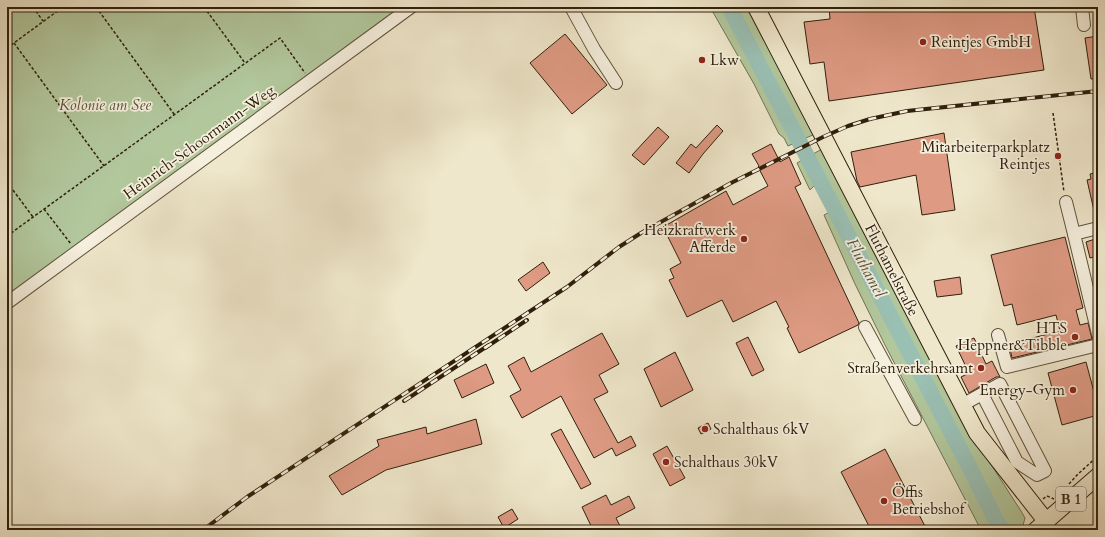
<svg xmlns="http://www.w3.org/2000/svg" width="1105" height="537" viewBox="0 0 1105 537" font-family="Cardo,serif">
  <rect width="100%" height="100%" fill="#efe7cb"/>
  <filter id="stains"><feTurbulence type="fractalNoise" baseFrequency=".005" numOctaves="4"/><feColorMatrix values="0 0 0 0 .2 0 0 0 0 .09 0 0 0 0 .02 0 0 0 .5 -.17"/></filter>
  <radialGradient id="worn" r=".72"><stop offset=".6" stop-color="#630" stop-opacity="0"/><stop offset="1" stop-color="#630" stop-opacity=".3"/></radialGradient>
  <g fill="#b2c79c" stroke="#717454">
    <path d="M7 7H407L7 299Z"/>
    <path d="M710 7H751L815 134 788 146 784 138 779 134 754 84Z"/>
    <path d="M822 149 963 421 1021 511 1025 518 1022 529 1023 530H981L885 345 855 284 824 215 830 212 820 197 822 191 817 183 810 190 797 163Z"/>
  </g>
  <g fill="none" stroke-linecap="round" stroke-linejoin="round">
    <path stroke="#9ac0b4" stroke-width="16" d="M729 7 961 451 996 520 1003 530"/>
  </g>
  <g fill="#de9a83" stroke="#30200b">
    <path d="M829 7H1034L1044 70 829 101 824 62 810 64 804 22 830 19Z"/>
    <path d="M565 34 607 85 572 114 530 63Z"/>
    <path d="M1098 36V78L1091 79 1085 38Z"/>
    <path d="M717 125 723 131 703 154 689 173 676 163 691 144 696 148Z"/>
    <path d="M658 127 669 137 644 165 632 155Z"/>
    <path d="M944 133 955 210 922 215 916 175 860 187 857 181 851 152Z"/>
    <path d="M771 144 780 162 789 157 801 184 795 187 859 323 858 325 799 353 787 328 789 327 776 301 733 322 722 300 687 317 669 280 674 278 670 269 681 263 663 227 726 191 733 205 768 186 758 167 759 166 752 154Z"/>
    <path d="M1098 172V214L1095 215 1087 180 1091 179 1090 174Z"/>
    <path d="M1065 237 1083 308 1076 310 1080 325 1088 323 1092 339 1012 358 1009 344 1060 331 1056 315 1017 325 1012 304 1004 306 991 255Z"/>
    <path d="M1098 238V256L1090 258 1086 242Z"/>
    <path d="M543 262 550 273 526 291 518 280Z"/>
    <path d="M960 277 962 294 937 297 934 281Z"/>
    <path d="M602 333 619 364 599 375 608 392 594 399 618 443 631 436 636 446 616 456 612 448 594 458 561 396 522 418 510 396 521 390 508 366 524 357 531 372Z"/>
    <path d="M748 337 764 370 752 376 736 343Z"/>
    <path d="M974 338 986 364 992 361 1000 377H996L969 393 961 377 969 373 956 346Z"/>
    <path d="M675 352 693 390 661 407 644 369Z"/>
    <path d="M1086 362 1098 407V415L1062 425 1048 373Z"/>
    <path d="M486 364 494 383 462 398 454 380Z"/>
    <path d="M476 419 482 444 386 470 342 495 329 476 379 446 377 440 426 427 427 434Z"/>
    <path d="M708 423 711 429 701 434 698 428Z"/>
    <path d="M561 429 591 484 581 489 551 434Z"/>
    <path d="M667 446 685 478 670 486 653 454Z"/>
    <path d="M885 449 927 530H871L841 472Z"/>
    <path d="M606 495 611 505 629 496 635 508 616 518 622 530H593L582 507Z"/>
    <path d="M512 509 518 519 504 528 498 517Z"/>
  </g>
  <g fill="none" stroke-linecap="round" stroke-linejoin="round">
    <defs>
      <g id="minor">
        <path d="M571 7 594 49 616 83"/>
        <path d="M1082 7 1084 25"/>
        <path d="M1066 202 1074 234"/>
        <path d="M1098 228 1074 234 1098 334"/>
        <path d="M7 303 411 7"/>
        <path d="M865 327 915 419"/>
        <path d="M998 335 1007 367 1098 345"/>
        <path d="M962 405 1000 384 1045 471 1037 475 1017 462 982 394"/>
      </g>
      <g id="major">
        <path d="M756 7 977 433 1046 521"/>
        <path d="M1036 530 1098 476"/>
      </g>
    </defs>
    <use href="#minor" stroke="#60523b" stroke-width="14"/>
    <use href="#major" stroke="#30200b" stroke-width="18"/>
    <g stroke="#30200b" stroke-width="1.5" stroke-dasharray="3 2" stroke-linecap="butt">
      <path d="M33 7 43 21"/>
      <path d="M96 7 174 114"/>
      <path d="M204 7 245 63"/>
      <path d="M14 43 104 166"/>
      <path d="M7 48 63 7"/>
      <path d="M1053 113 1064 192"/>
      <path d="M7 182 33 217"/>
      <path d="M44 209 71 244"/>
      <path d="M7 236 280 38 305 73"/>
      <path d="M1069 484 1078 474 1098 456"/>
      <path d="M1043 499 1047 496 1054 499"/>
    </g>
    <use href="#minor" stroke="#f5efdd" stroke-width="12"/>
    <use href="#major" stroke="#efe7cb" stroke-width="16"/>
    <defs>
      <g id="rail">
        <path d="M485 348 527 320"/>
        <path d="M404 401 489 345"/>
        <path d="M203 530 247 497 567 287 619 247 641 233 731 183 823 137 848 126 870 119 907 111 1098 91"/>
      </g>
    </defs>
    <use href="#rail" stroke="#30200b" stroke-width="4"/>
    <use href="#rail" stroke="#f5efdd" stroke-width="2.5" stroke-dasharray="8" stroke-linecap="butt"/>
  </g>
  <g fill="#8f2418" stroke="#f5efdd" stroke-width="1.5">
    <circle cx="923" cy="42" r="4"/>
    <circle cx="702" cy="60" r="4"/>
    <circle cx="1058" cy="156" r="4"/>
    <circle cx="744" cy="239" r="4"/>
    <circle cx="1075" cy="337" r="4"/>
    <circle cx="981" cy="368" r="4"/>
    <circle cx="1073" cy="390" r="4"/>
    <circle cx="705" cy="429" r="4"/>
    <circle cx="666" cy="462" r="4"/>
    <circle cx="884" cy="501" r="4"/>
  </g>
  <g text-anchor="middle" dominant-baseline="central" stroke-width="3.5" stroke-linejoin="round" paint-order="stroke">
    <rect fill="#f5efdd" stroke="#6b5e4a" stroke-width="1" x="1056" y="487" width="30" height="24" rx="3"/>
    <g font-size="14" font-weight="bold" fill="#30200b">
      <text x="1071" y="499">B 1</text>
    </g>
    <g font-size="15" fill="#30200b" stroke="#f5efdd" text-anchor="start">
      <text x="931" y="42">Reintjes GmbH</text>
      <text x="710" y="60">Lkw</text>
      <text x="1050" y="147" text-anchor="end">Mitarbeiterparkplatz<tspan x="1050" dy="17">Reintjes</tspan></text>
      <text x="736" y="230" text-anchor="end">Heizkraftwerk<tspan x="736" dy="17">Afferde</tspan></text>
      <text x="1067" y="328" text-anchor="end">HTS<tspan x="1067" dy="17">Heppner&amp;Tibble</tspan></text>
      <text x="973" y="368" text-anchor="end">Straßenverkehrsamt</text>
      <text x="1065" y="390" text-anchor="end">Energy-Gym</text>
      <text x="713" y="429">Schalthaus 6kV</text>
      <text x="674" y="462">Schalthaus 30kV</text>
      <text x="892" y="492">Öffis<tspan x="892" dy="17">Betriebshof</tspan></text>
    </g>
    <g font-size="15" font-style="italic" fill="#575236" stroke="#f5efdd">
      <text x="105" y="105">Kolonie am See</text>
    </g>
    <g font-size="15" fill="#30200b" stroke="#f5efdd">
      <text transform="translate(199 142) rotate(-36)">Heinrich-Schoormann-Weg</text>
      <text transform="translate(892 270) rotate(63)">Fluthamelstraße</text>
    </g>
    <g font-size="16" font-style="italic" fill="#50503e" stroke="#f5efdd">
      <text transform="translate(866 268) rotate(62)">Fluthamel</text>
    </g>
  </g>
  <rect width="1105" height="537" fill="none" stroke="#efe7cb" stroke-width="24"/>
  <rect x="8" y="8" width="1089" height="521" fill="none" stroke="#30200b" stroke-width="2"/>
  <rect x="12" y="12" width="1081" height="513" fill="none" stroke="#30200b"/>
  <rect width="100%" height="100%" filter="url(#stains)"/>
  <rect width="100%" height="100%" fill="url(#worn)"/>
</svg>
